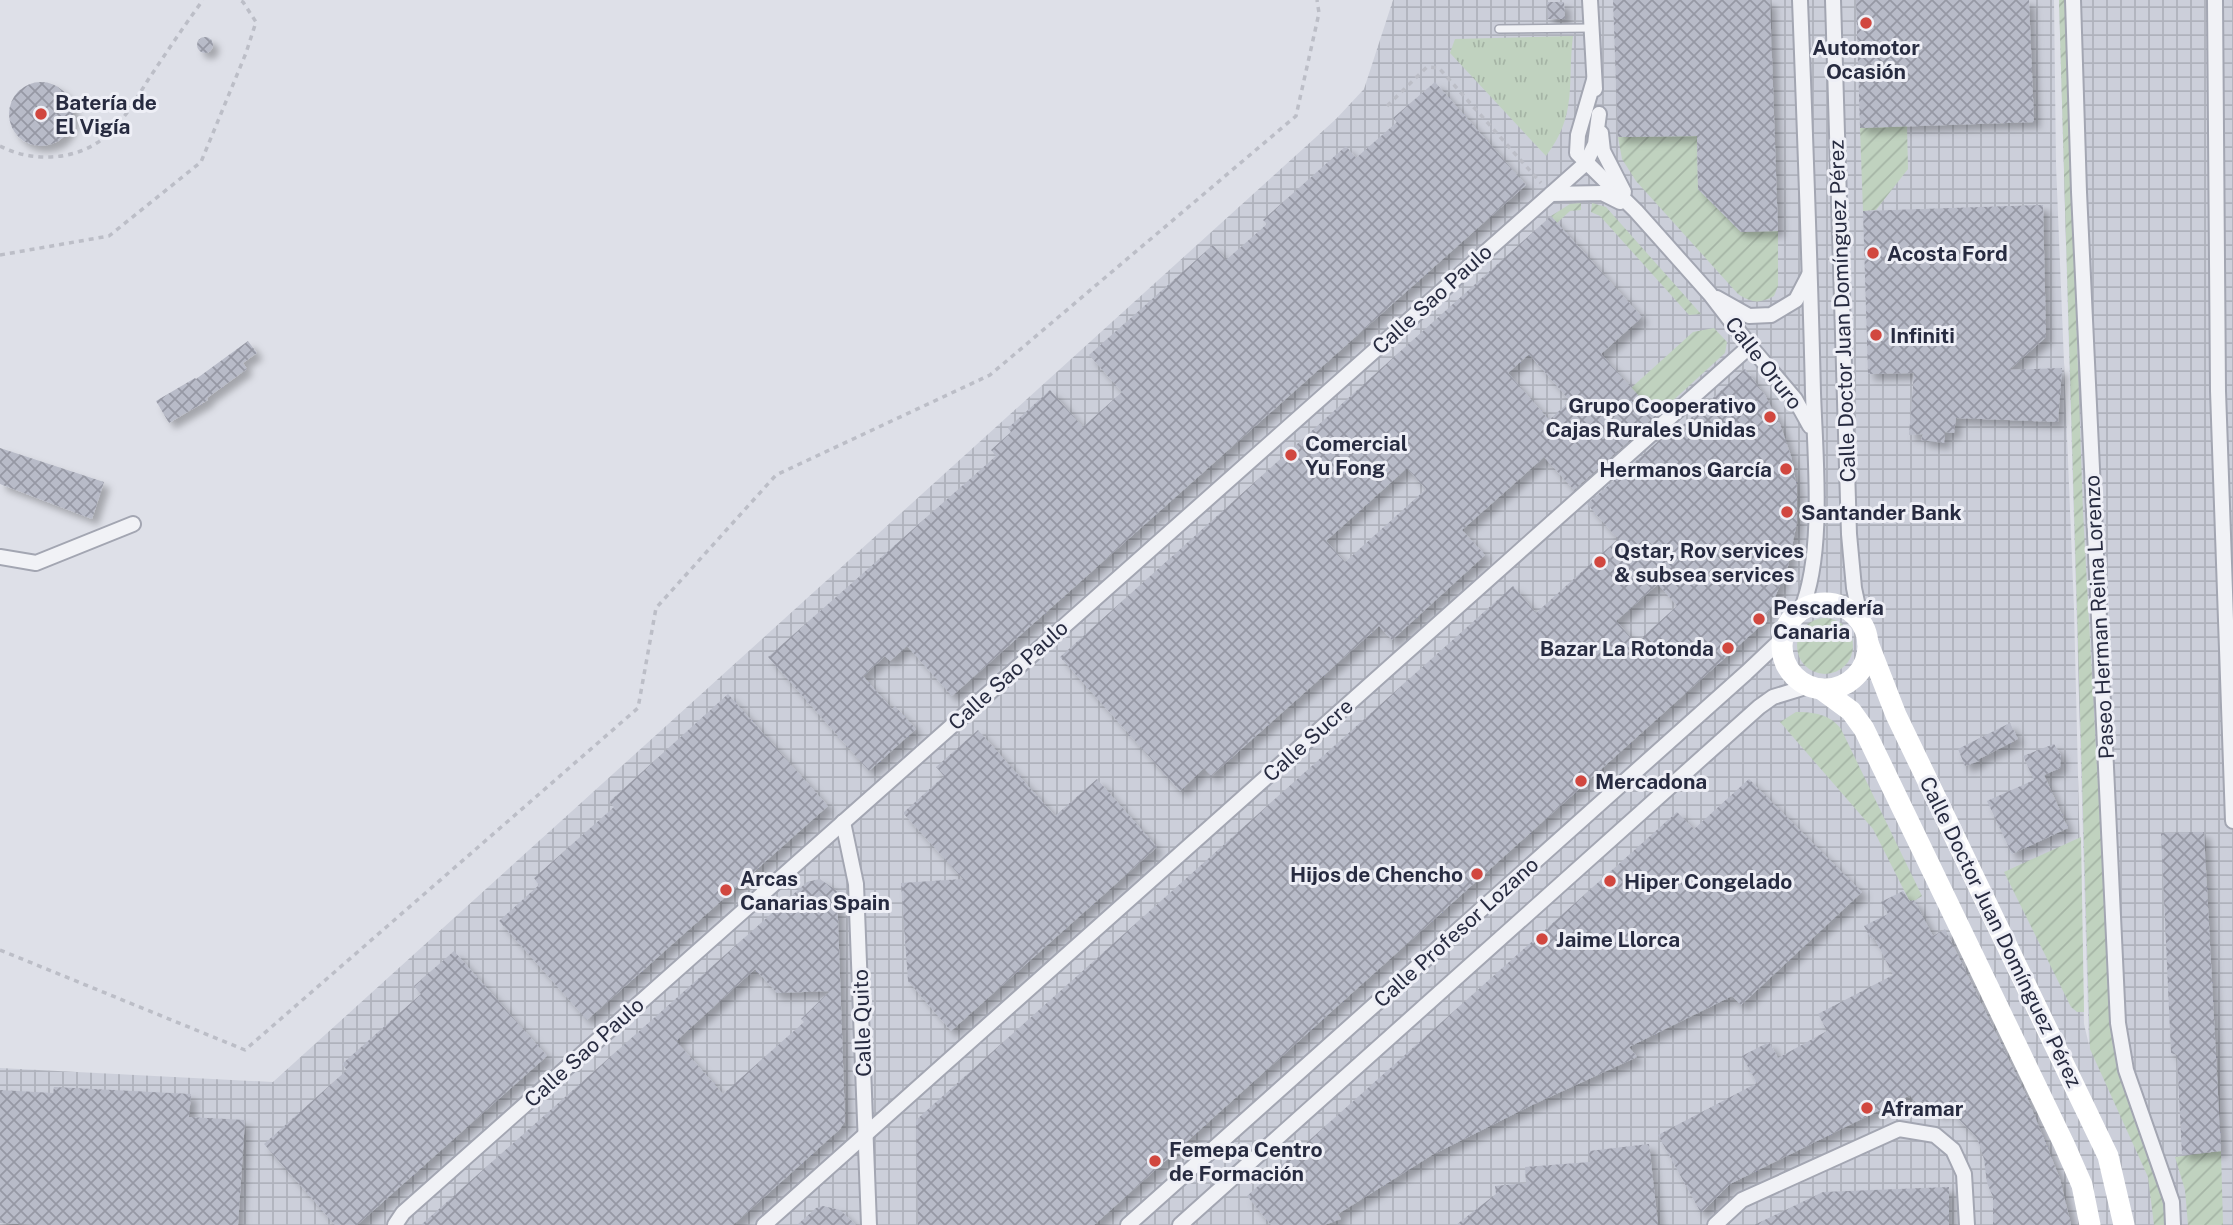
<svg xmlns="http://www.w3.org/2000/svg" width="2233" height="1225" viewBox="0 0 2233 1225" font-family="'Public Sans',sans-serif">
  <defs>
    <pattern id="industrial-grid" width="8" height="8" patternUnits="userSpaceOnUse" patternTransform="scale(1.75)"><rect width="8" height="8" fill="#cccfda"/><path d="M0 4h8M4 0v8" fill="none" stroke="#afb2bc"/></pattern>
    <pattern id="grass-tufts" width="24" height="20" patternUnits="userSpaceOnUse" patternTransform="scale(1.75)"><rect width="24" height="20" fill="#c0d2bf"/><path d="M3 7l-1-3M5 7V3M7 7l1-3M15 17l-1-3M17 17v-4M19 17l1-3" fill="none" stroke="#a5b4a5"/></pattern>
    <pattern id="garden-furrows" width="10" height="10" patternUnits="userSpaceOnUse" patternTransform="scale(1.75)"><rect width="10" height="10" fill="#c0d2bf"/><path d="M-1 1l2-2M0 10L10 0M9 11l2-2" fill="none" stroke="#a5b4a5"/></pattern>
    <pattern id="building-cross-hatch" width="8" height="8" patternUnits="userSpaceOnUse" patternTransform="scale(1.75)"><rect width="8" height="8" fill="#b8bbc8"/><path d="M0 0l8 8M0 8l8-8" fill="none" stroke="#9698a4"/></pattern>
    <filter id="shadow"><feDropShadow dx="6" dy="6" stdDeviation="3.5" flood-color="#0004"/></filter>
  </defs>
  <rect width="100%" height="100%" fill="#dee0e8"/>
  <path fill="url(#industrial-grid)" d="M1393 0H2054L2056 165 2074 609 2084 1024 2089 1045 2059 0H2233V1225H0V1068L273 1082 1336 119 1364 89Z"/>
  <path fill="url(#grass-tufts)" d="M1573 36C1567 84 1578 114 1546 156L1450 53 1455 39Z"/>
  <g fill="url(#garden-furrows)">
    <path d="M2059 0H2065L2083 512 2112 1040 2118 1068 2161 1191 2166 1225H2154L2148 1177 2090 1049Z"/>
    <path d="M1907 126 1908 169 1876 210 1863 211 1860 128Z"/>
    <path d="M1697 136 1698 189 1741 232 1778 231V286L1774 296C1759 304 1752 303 1738 294L1636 181 1622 159 1618 137Z"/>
    <path d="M1581 203V210L1570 211 1557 223 1551 216 1570 204Z"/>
    <path d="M1592 203 1606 207 1701 314 1689 315 1600 216 1591 212Z"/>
    <path d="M1714 328 1727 342 1725 353 1656 416 1631 388 1693 332Z"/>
    <circle cx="1825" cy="646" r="28"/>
    <path d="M1796 712C1813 712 1830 714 1841 729L1922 896 1914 901 1909 900 1873 829 1780 722Z"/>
    <path d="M2081 837 2084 1012H2077L2071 1007 2004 872Z"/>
    <path d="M2221 1151 2223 1225H2188L2185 1190 2175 1157Z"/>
  </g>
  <g fill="url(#building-cross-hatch)" fill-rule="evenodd" filter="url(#shadow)">
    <path d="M1613 0H1770L1778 231 1741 232 1698 189 1697 136 1618 137Z"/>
    <path d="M1856 0H2029L2034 122 1860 128Z"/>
    <path d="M1547 2H1564L1565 19H1548Z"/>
    <circle cx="205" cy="45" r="8"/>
    <circle cx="41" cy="114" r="32"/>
    <path d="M1435 82 1526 185 952 696 907 646 890 661 885 656 863 676 892 709 895 706 916 729 869 771 768 657 996 456 991 450 1011 432 1008 428 1050 390 1083 427 1122 392 1089 355 1213 245 1226 260 1267 224 1263 220 1346 146 1356 158 1397 122 1393 118Z"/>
    <path d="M2043 205 2046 337 2009 370 2062 368 2058 422 1956 418 1954 433 1945 432 1944 443 1921 440 1923 434 1909 435 1914 373 1868 374 1863 211Z"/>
    <path d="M1551 216 1642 317 1601 354 1657 416 1574 490 1544 457 1462 530 1485 555 1392 640 1379 626 1211 776 1204 768 1180 791 1060 657ZM1529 354 1570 401 1549 420 1508 373ZM1407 468 1426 489 1345 562 1326 541Z"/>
    <path d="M248 341 257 353 243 363 247 369 207 398 208 400 169 423 156 401 195 378 196 379Z"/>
    <path d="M1745 369 1765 395 1780 424 1791 456 1797 488V522L1788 566 1770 609 1757 629 1094 1225H918L916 1120 1513 586 1536 613 1618 539 1587 504 1670 431 1673 434ZM1658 584 1677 606 1636 643 1616 621Z"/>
    <path d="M0 448 104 482 92 519 0 484Z"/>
    <path d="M728 694 828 806 587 1020 499 921 539 885 534 878 614 807 609 802Z"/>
    <path d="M2010 723 2018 739 1979 759V761L1965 766 1958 749Z"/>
    <path d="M978 730 1055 816 1097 779 1157 847 951 1031 908 981 901 883 963 879 903 813 944 776 936 767Z"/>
    <path d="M2054 744 2061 755 2060 768 2044 775 2068 828 2012 854 1987 801 2034 780 2023 756Z"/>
    <path d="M1749 779 1862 892 1741 1005 1732 996 1629 1047 1637 1057 1532 1105 1432 1155 1338 1214 1341 1219 1324 1225H1271L1247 1196 1677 812 1694 829Z"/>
    <path d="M2204 832 2221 1151 2182 1155 2177 1055 2171 1053 2161 833Z"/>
    <path d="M820 879 837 891 845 1121 840 1129 733 1225H421L807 882ZM755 969 777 993 830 991 801 1019 804 1022 723 1094 676 1041Z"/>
    <path d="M1903 891 1910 902 1914 900 1933 936 1945 929 2027 1097 2060 1179 2071 1225H1993V1197L1987 1183 1984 1159 1977 1138 1949 1109 1940 1114 1922 1101 1915 1103 1910 1095 1730 1184 1701 1213 1658 1135 1757 1083 1742 1056 1769 1042 1778 1058 1827 1031 1818 1014 1893 975 1874 937 1871 939 1864 926 1888 914 1881 902Z"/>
    <path d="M454 951 547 1056 357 1225H335L264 1144 347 1070 342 1064 421 994 414 986Z"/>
    <path d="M54 1087 191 1094 189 1117 245 1120 238 1225H37L0 1223V1090L53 1093Z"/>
    <path d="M1649 1144 1658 1225H1456L1496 1194 1495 1186 1526 1183 1525 1167 1590 1162 1589 1151Z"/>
    <path d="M1949 1187V1225H1754L1823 1192Z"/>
    <path d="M823 1206 840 1210 856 1225H797L816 1208Z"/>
  </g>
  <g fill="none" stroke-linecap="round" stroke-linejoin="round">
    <defs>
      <path id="lane" d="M1499 29 1591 28"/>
      <g id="street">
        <path d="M1590 0 1595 89"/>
        <path d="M1800 0C1805 131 1810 262 1813 393 1815 454 1825 555 1801 610"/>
        <path d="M1833 0 1849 534 1854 588 1861 621"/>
        <path d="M2073 0 2079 192 2118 1023 2126 1070 2172 1202 2173 1225"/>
        <path d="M2215 0 2218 391 2233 821"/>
        <path d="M1594 80 1578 135 1577 153 1636 211 1710 294 1750 346 1795 399 1810 426"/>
        <path d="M1601 133 1603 151 1624 192"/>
        <path d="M1551 194 1602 193 1620 202"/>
        <path d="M1717 298 1749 316 1771 315 1796 300 1809 275"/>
        <path d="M0 557 36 563 133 524"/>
        <path d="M843 822 856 884 869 1225"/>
        <path d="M395 1225 403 1213 1586 163 1595 144 1599 114"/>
        <path d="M764 1225 1750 346"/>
        <path d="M1128 1225 1746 673 1783 638"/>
        <path d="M1180 1225 1759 707 1773 697 1809 686"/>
        <path d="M1715 1225 1742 1200 1899 1129 1935 1135 1953 1150 1964 1174 1967 1225"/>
      </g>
    </defs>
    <use href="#lane" stroke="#a3a6b2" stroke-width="10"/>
    <use href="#street" stroke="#a3a6b2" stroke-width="18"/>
    <g stroke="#bcbec7" stroke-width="3.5" stroke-dasharray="5 5" stroke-linecap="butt">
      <path d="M1387 106 1427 67 1439 68 1541 183"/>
      <path d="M0 146C32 163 78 161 106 136 124 121 136 99 148 80 166 53 184 26 203 0"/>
      <path d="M0 255 109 236 201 162 246 53 256 22 243 2 239 0"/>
      <path d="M0 950 245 1050 638 708 656 608 776 475 990 375 1296 116 1319 13 1317 0"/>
    </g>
    <use href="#lane" stroke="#f1f2f6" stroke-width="7"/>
    <use href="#street" stroke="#f1f2f6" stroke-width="14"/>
    <g stroke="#fff" stroke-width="21">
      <circle cx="1825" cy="646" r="43"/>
      <path d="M1868 643 1896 715 2108 1156 2124 1225"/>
      <path d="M1821 689 1851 711 1864 729 2064 1144 2082 1185 2090 1225"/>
    </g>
  </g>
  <g fill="#d1473f" stroke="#eeeff6" stroke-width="2.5">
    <circle cx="1866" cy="23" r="7"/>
    <circle cx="41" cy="114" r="7"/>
    <circle cx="1873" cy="253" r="7"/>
    <circle cx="1876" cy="335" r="7"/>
    <circle cx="1770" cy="417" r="7"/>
    <circle cx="1291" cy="455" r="7"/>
    <circle cx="1786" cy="469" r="7"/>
    <circle cx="1787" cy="512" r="7"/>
    <circle cx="1600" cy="562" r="7"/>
    <circle cx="1759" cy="619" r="7"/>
    <circle cx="1728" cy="648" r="7"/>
    <circle cx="1581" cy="781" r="7"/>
    <circle cx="1477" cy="874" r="7"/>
    <circle cx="1610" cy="881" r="7"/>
    <circle cx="726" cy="890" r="7"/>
    <circle cx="1542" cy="939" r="7"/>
    <circle cx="1867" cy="1108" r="7"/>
    <circle cx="1155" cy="1161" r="7"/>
  </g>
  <g text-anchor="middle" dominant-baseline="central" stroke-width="6" stroke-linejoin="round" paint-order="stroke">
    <g font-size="21" font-weight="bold" fill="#272b40" stroke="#eeeff6" text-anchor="start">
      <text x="1866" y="47" text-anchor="middle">Automotor<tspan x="1866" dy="24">Ocasión</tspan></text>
      <text x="55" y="102">Batería de<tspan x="55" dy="24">El Vigía</tspan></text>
      <text x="1887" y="253">Acosta Ford</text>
      <text x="1890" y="335">Infiniti</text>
      <text x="1756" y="405" text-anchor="end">Grupo Cooperativo<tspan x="1756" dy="24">Cajas Rurales Unidas</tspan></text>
      <text x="1305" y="443">Comercial<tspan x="1305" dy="24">Yu Fong</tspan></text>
      <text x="1772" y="469" text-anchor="end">Hermanos García</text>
      <text x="1801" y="512">Santander Bank</text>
      <text x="1614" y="550">Qstar, Rov services<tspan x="1614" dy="24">&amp; subsea services</tspan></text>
      <text x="1773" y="607">Pescadería<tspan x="1773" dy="24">Canaria</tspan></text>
      <text x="1714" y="648" text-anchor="end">Bazar La Rotonda</text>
      <text x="1595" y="781">Mercadona</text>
      <text x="1463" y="874" text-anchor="end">Hijos de Chencho</text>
      <text x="740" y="878">Arcas<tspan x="740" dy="24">Canarias Spain</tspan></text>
      <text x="1624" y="881">Hiper Congelado</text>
      <text x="1556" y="939">Jaime Llorca</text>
      <text x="1881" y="1108">Aframar</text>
      <text x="1169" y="1149">Femepa Centro<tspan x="1169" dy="24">de Formación</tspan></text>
    </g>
    <g font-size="21" fill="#272b40" stroke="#eeeff6">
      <text transform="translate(1432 299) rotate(-42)">Calle Sao Paulo</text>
      <text transform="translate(1842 311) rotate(-92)">Calle Doctor Juan Domínguez Pérez</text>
      <text transform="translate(1764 363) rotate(52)">Calle Oruro</text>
      <text transform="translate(2099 617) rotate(-93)">Paseo Herman Reina Lorenzo</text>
      <text transform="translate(1008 675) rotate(-42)">Calle Sao Paulo</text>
      <text transform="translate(1308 740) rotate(-42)">Calle Sucre</text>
      <text transform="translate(1456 932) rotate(-42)">Calle Profesor Lozano</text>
      <text transform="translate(2001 932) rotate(64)">Calle Doctor Juan Domínguez Pérez</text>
      <text transform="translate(862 1023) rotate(-92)">Calle Quito</text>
      <text transform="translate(584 1052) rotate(-42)">Calle Sao Paulo</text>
    </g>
  </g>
</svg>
